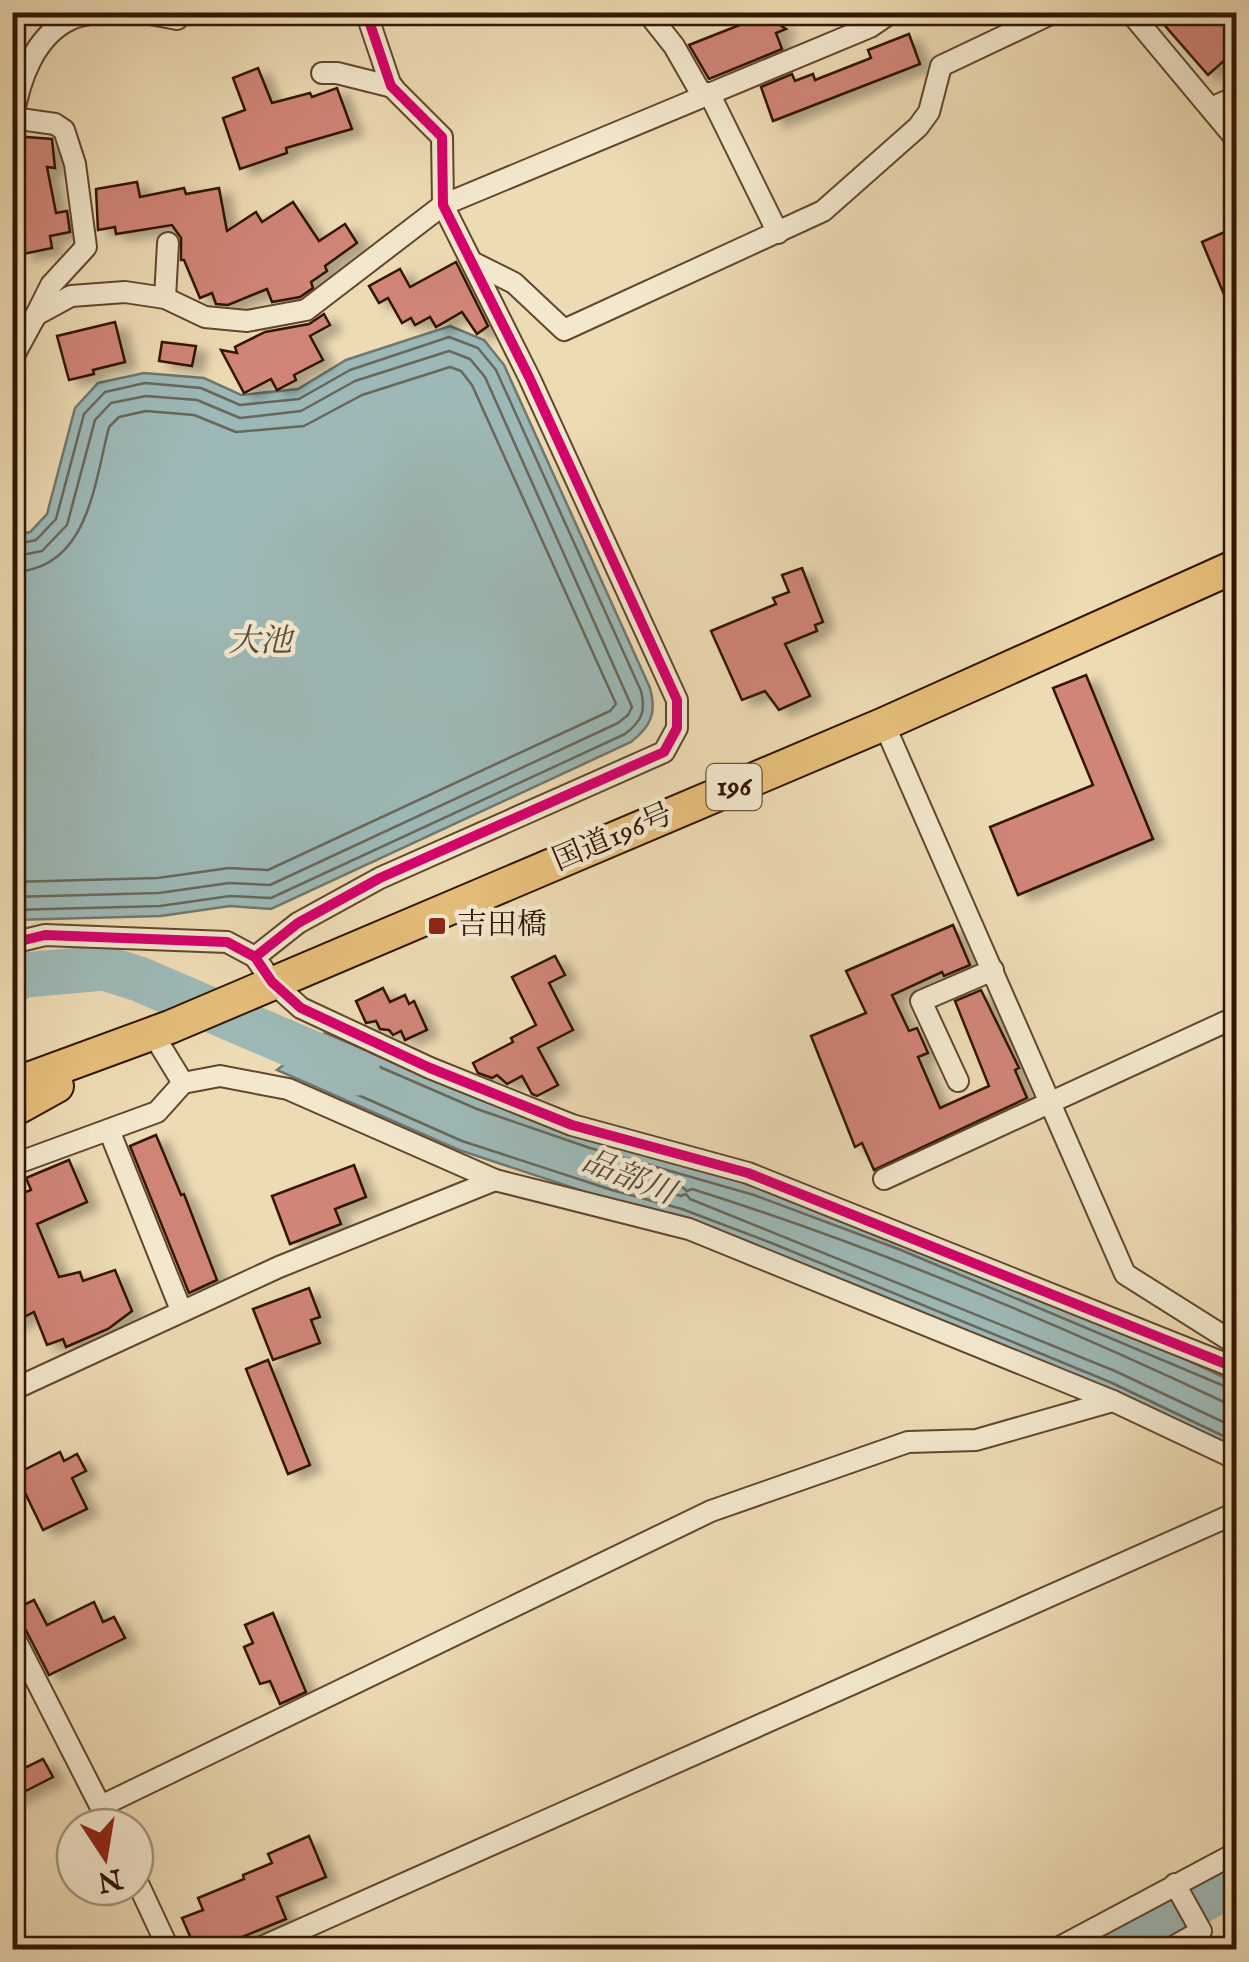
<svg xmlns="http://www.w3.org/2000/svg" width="1249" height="1962" viewBox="0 0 1249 1962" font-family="'IM FELL English','Noto Serif JP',serif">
  <defs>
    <filter id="shadow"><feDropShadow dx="11" dy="6" stdDeviation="5" flood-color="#0004"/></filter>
  </defs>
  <rect width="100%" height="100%" fill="#eddbb4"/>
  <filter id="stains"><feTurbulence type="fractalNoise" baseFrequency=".002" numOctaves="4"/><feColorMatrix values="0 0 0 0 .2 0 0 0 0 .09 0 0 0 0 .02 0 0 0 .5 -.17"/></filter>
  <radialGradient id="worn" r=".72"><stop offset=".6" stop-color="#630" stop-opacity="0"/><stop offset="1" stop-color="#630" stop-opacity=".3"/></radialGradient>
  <g fill="#9db9b7" stroke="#72776f" stroke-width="2.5">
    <path d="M450 326 484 340 504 365 650 688C657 713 651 726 631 742L271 909 230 906 161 916 13 920V536L30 532 47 514 75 408 98 383 144 373 204 378 241 395 298 389 346 360Z"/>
    <path d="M325 1033 481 1100 592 1139 757 1186 1143 1339 1236 1383V1453L610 1200 459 1150 277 1070Z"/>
  </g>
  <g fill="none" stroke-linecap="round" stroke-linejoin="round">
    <g stroke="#68675c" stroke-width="2.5">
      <path d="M12 545 36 540 56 519 84 414 105 392 145 383 201 388 240 405 299 399 350 370 449 337 478 348 496 370 641 691C646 711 642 721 625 734L271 898 230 896 160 906 12 910"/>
      <path d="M12 557 42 551 67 525 95 420 111 403 146 396 197 400 240 418 301 411 355 381 449 351 470 359 485 377 632 707 628 715 618 723 270 885 229 883 159 893 12 897"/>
      <path d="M12 572C88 570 94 485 109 427L119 417 146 411 194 415 236 432 304 426 362 395 450 367 461 371 472 385 616 704 610 711 268 870 229 868 158 878 12 882"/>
      <path d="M1236 1391 901 1250 754 1195 590 1148 477 1109 329 1045 301 1065 304 1071 462 1141 612 1190 682 1209 774 1244 1110 1382 1236 1442"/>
      <path d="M1236 1404 1224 1402C1052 1321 874 1246 692 1189L687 1191C672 1176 636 1173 615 1167L609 1171 610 1176 616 1178 681 1196 686 1194 690 1199 1115 1371 1236 1428"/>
    </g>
    <g stroke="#9db9b7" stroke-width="45">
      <path d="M12 980 25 975 104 968 139 979 358 1073"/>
      <path d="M1112 1950 1236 1881"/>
    </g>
  </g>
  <g fill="#d08577" stroke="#321502" stroke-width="2.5" filter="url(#shadow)">
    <path d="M1153 12H1196L1203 22 1214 12H1236V50L1208 75Z"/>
    <path d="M765 15 786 29 776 33 782 49 709 79 689 45Z"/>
    <path d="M909 34 920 64 773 121 761 87 792 74 795 81 813 74 815 80 871 58 868 50Z"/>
    <path d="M258 68 272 103 310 93 312 97 337 88 352 129 286 148 287 153 240 169 223 118 245 110 233 78Z"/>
    <path d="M14 136 52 139 55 168 47 167 56 213 67 211 70 232 50 236 52 248 23 254 19 230 12 232Z"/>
    <path d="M137 182 140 197 184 188 186 194 219 188 227 231 256 212 262 222 293 202 319 241 345 224 357 243 325 266 327 271 311 282 313 288 300 297 272 302 267 289 228 305 216 304 212 293 200 298 184 260H181V238L172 225 116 234 115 227 98 230 96 189Z"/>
    <path d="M1236 227V323L1202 242Z"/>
    <path d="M456 262 488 326 477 334 462 312 436 327 430 317 415 325 411 318 402 323 388 298 379 303 369 286 400 269 410 287Z"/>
    <path d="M324 314 330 325 310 336 323 360 294 375 296 380 277 390 271 379 244 393 221 350 237 353 235 347 265 332 309 324Z"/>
    <path d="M115 322 125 362 93 370 94 374 69 380 57 336Z"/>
    <path d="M162 342 196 346 192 366 159 361Z"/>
    <path d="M802 568 823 622 815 625 817 631 785 644 810 696 779 710 765 691 742 700 711 631 776 604 773 598 789 592 782 575Z"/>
    <path d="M1086 675 1153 839 1018 895 990 827 1093 785 1053 688Z"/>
    <path d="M953 925 970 965 944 976 942 972 892 995 909 1031 917 1028 928 1053 918 1057 940 1108 989 1086 955 1001 981 990 1019 1068 1015 1070 1027 1098 874 1170 862 1143 855 1147 811 1036 866 1013 846 971Z"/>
    <path d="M555 956 565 975 549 983 573 1030 538 1048 558 1085 537 1096 532 1094 522 1076 507 1084 497 1075 492 1078 478 1073 473 1063 513 1042 511 1038 536 1025 512 977Z"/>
    <path d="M383 988 390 1002 405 995 409 1004 414 1001 427 1030 405 1040 401 1031 393 1035 389 1030 380 1029 376 1021 366 1023 356 1001Z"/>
    <path d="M156 1135 181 1195 184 1194 217 1280 189 1293 130 1146Z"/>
    <path d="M69 1160 87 1202 37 1224 59 1277 80 1272 83 1281 115 1270 132 1311 108 1329 66 1347 63 1339 47 1345 34 1312 12 1323V1197L31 1190 26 1178Z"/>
    <path d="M354 1165 366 1197 335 1209 341 1224 290 1244 272 1196Z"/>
    <path d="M309 1288 320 1317 311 1320 320 1343 273 1360 253 1309Z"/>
    <path d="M268 1360 310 1465 288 1474 246 1369Z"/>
    <path d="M60 1452 64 1461 77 1454 86 1471 72 1478 87 1509 43 1530 16 1474Z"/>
    <path d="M34 1600 47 1625 94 1602 103 1622 114 1617 125 1638 49 1675 15 1609Z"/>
    <path d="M273 1613 306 1692 280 1704 270 1681 260 1684 244 1647 253 1643 245 1625Z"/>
    <path d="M43 1759 53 1777 12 1798V1774Z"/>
    <path d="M309 1836 326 1877 277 1897 286 1919 242 1937 244 1941 223 1949 219 1942 196 1950 182 1918 203 1910 198 1898 244 1879 243 1875 272 1863 268 1854Z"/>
  </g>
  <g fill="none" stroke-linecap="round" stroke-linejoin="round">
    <defs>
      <g id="minor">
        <path d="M139 12 177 19"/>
        <path d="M647 12 674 46 702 95"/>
        <path d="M1130 12 1236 139"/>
        <path d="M322 73H337L393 87"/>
        <path d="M709 93 778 233"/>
        <path d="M1211 108 1236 97"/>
        <path d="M472 262 514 283 564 330 823 211 918 127 929 112 941 66 1055 12"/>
        <path d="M165 298 168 243"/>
        <path d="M35 317 51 285 86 247 75 164 64 130 55 124 13 118C19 81 34 36 71 19 80 15 92 14 102 12"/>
        <path d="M12 359 36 315 71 296 125 292 165 298 205 317 247 321 306 310 443 205 870 27 892 12"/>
        <path d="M884 724 1125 1274 1236 1344"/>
        <path d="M12 943 45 935 227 942 255 957 272 982 301 1008 430 1068 572 1125 748 1173 1236 1368"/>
        <path d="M255 957 298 923 380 878 664 752 677 728V700L529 377 443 205 442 137 391 86 366 12"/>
        <path d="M153 1034 183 1083 220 1076 288 1089 495 1180 689 1229 1113 1401 1236 1459"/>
        <path d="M958 1081 921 1001 993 970"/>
        <path d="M109 1130 181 1310"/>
        <path d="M12 1165 157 1112 183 1083"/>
        <path d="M884 1179 1236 1017"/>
        <path d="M12 1390 279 1267 495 1180"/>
        <path d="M12 1633 111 1827"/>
        <path d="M101 1806 711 1511 908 1442 976 1440 1113 1401"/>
        <path d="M135 1877 169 1950"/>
        <path d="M255 1950 1236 1513"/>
        <path d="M1054 1950 1236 1853"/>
        <path d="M1168 1950 1201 1931 1175 1884"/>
      </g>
      <g id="trunk">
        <path d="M12 1085 170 1027 884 724 1236 566"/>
        <path d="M12 1111 57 1086"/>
      </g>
    </defs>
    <use href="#minor" stroke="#61462e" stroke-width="24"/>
    <use href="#trunk" stroke="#321502" stroke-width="36"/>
    <use href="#minor" stroke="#f3e8ce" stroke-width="20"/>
    <use href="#trunk" stroke="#e6be7a" stroke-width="32"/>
    <defs>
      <g id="cycleway">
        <path d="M12 943 45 935 227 942 255 957 272 982 301 1008 430 1068 572 1125 748 1173 1236 1368"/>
        <path d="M255 957 298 923 380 878 664 752 677 728V700L529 377 443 205 442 137 391 86 366 12"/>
      </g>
    </defs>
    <use href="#cycleway" stroke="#f3e8ce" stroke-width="16"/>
    <use href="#cycleway" stroke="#d6006c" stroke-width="10"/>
  </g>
  <rect fill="#8f2418" stroke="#f3e8ce" stroke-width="4" x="427" y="916" width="20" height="20" rx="5"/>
  <g text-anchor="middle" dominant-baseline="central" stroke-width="9" stroke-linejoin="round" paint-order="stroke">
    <rect fill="#f3e8ce" stroke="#6c543f" stroke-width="2.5" x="706.5" y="764" width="55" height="46" rx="8"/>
    <g font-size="28" font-weight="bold" fill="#321502">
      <text x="734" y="787">196</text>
    </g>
    <g font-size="30" fill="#321502" stroke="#f3e8ce">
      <text transform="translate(613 838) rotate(-23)">国道196号</text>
    </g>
    <g font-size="30" fill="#321502" stroke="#f3e8ce" text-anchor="start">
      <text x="457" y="926">吉田橋</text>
    </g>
    <g font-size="32" font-style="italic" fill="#574e41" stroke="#f3e8ce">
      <text x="260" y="642">大池</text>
      <text transform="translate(628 1178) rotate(22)">品部川</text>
    </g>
  </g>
  <rect width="1249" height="1962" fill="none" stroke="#eddbb4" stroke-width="50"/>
  <rect x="15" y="15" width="1219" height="1932" fill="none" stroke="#321502" stroke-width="5"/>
  <rect x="25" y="25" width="1199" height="1912" fill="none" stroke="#321502" stroke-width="2.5"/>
  <g transform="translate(105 1857) rotate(168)"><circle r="48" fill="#f3e8ce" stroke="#a6947c" stroke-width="2.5"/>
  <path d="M0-8L18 38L0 25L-18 38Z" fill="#8f2418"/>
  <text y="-15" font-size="28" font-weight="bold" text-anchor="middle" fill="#321502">N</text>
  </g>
  <rect width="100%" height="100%" filter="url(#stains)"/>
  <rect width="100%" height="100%" fill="url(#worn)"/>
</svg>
